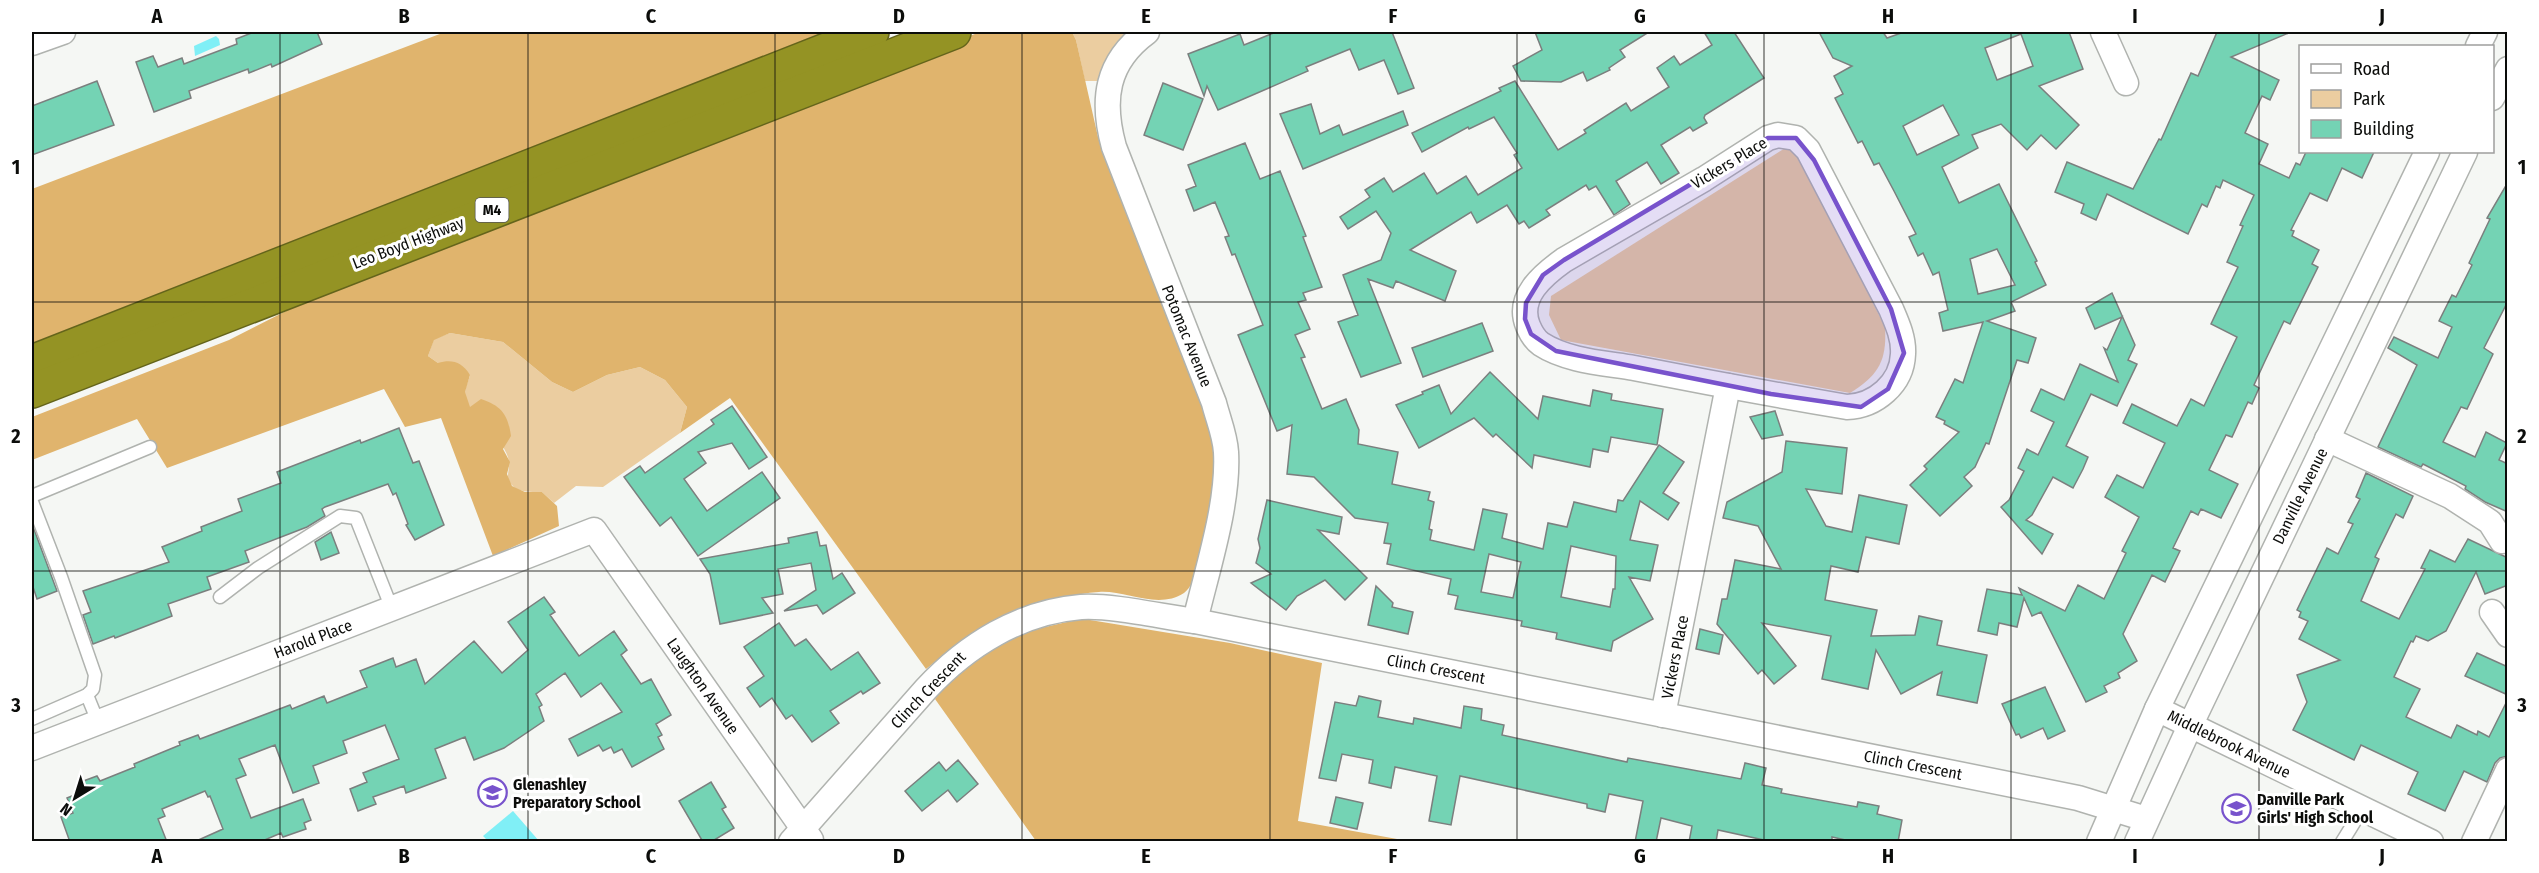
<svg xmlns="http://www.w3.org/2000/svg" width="2539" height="873" viewBox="0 0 2539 873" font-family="'Fira Sans Condensed',sans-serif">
  <rect width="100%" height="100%" fill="#f5f7f4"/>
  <g fill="#ebcda0">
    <path d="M1072 32H1127L1116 43 1097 81H1085L1076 40Z"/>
    <path d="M1790 145 1806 169 1885 327C1887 360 1879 375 1850 393L1561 340 1549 315 1551 296Z"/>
    <path d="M450 333 503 342 552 382 573 392 607 375 640 367 665 380 687 407 680 433 603 487 576 486 554 503 542 492C532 492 518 493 511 484 505 476 510 471 509 462 507 438 465 418 465 393 465 387 469 380 470 375L438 363 428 356 434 339Z"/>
  </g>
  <g fill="#e0b46d">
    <path d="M445 32H834L32 346V189Z"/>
    <path d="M980 32H1072L1076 40 1098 137 1207 413C1210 427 1217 444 1217 458 1216 483 1204 580 1184 593 1158 610 1125 590 1099 592 1063 594 1008 611 977 630 959 641 943 656 926 669L730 398 680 433 687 407 665 380 640 367 607 375 573 392 552 382 503 342 450 333 434 340 428 356 438 363C452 359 462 362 470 375L465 392 470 407 481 399C502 406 508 415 511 436L503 449 510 462 507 474 512 486 525 492H542L557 506 559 526 493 556 441 418 405 427 384 389 167 468 137 419 32 460V417L229 340 365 271Z"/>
    <path d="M1084 619 1230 643 1322 663 1298 821 1408 841H1036L935 699C943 689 950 678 960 670 998 638 1036 627 1084 619Z"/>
  </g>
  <g fill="#80eff6">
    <path d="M216 36 219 39 220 45 195 56 194 46Z"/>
    <path d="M513 811 539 841H488L483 836Z"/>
  </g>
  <g fill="#74d3b4" stroke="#7b7f7e" stroke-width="1.5" fill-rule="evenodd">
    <path d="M254 32H317L322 44 272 67 271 64 249 73 248 69 189 91 191 98 154 112 136 62 153 56 158 67 182 58 184 64 237 44 236 39Z"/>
    <path d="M1276 32H1392L1414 88 1398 94 1384 60 1359 70 1350 49 1306 67 1308 71 1218 110 1207 86 1204 96 1188 54 1240 34 1244 45Z"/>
    <path d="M1535 32H1649L1620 50 1625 57 1609 68 1610 70 1587 81 1583 72 1561 82 1521 81 1513 66 1542 50Z"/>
    <path d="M1704 32H1734L1764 78 1705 115 1704 118 1707 123 1693 131 1690 127 1661 145 1679 173 1661 184 1647 162 1616 181 1630 204 1614 215 1596 186 1589 190 1586 185 1546 210 1550 215 1529 228 1524 221 1519 224 1507 205 1477 223 1471 212 1410 250 1456 271 1445 301 1396 281 1393 288 1368 279 1401 363 1361 377 1338 322 1358 315 1343 275 1381 260 1391 233 1376 211 1348 229 1340 217 1370 197 1365 190 1384 178 1393 192 1424 173 1437 194 1466 176 1478 195 1522 168 1514 155 1517 153 1494 117 1469 129 1468 127 1422 152 1412 133 1501 91 1499 88 1515 81 1558 150 1586 133 1584 130 1626 103 1631 111 1669 87 1657 68 1674 56 1680 65 1712 45Z"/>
    <path d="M1819 32H1883L1887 38 1904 32H2069L2083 69 2039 86 2079 125 2056 149 2041 135 2027 150 2001 124 1972 135 1978 148 1942 167 1959 203 1999 184 2037 261 2035 262 2046 285 2011 302 2015 311 1987 321 2036 338 2028 363 2017 360 1989 444 1986 443 1975 467 1964 477 1972 486 1940 516 1910 485 1927 469 1924 466 1959 432 1944 424 1945 421 1936 417 1955 379 1963 383 1983 322 1943 331 1939 313 1948 310 1939 272 1933 275 1923 253 1918 256 1909 237 1916 234 1894 191 1879 163 1874 165 1862 141 1858 143 1835 98 1843 94 1834 76 1852 66 1833 58ZM2021 34 2033 66 1997 80 1985 48ZM1943 105 1959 135 1917 155 1903 126ZM1997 249 2015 285 1978 294 1970 259Z"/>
    <path d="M2217 32H2291L2231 57 2279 80 2270 100 2262 96 2245 133 2268 144 2259 164 2289 178 2296 163 2300 165 2306 152H2374L2362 178 2342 168 2327 201 2310 193 2291 230 2294 231 2292 236 2319 250 2312 264 2318 267 2290 324 2284 321 2265 361 2254 385 2259 388 2252 404 2248 402 2232 437 2226 435 2209 470 2238 484 2221 518 2201 509 2198 515 2191 511 2173 548 2180 551 2165 582 2152 575 2123 634 2137 661 2118 673 2120 678 2104 686 2107 692 2086 702 2041 612 2032 616 2024 598 2017 627 1999 623 1997 635 1978 631 1987 589 2022 595 2019 588 2065 611 2078 585 2104 599 2126 553 2122 551 2139 517 2105 497 2117 475 2143 488 2165 443 2123 423 2132 404 2177 426 2191 399 2204 406 2237 337 2211 324 2238 267 2227 262 2243 226 2240 225 2254 195 2223 180 2220 188 2216 186 2207 207 2202 204 2188 234 2107 194 2096 220 2081 213 2084 204 2055 192 2067 162 2133 189 2159 139 2161 140 2191 73 2198 76Z"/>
    <path d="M97 81 114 125 32 155V106Z"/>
    <path d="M1163 83 1203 99 1183 150 1144 135Z"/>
    <path d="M1311 104 1320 134 1339 125 1343 135 1403 111 1408 125 1303 169 1280 114Z"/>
    <path d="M1245 143 1260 179 1280 171 1306 236 1303 237 1322 287 1303 293 1306 300 1298 302 1310 329 1295 335 1305 357 1301 358 1322 409 1346 399 1359 430 1358 444 1398 452 1392 484 1430 492 1428 500 1434 502 1429 529 1432 530 1430 540 1474 550 1483 509 1507 514 1502 538 1543 549 1548 523 1567 527 1574 502 1616 512 1618 500 1623 501 1659 445 1684 462 1663 493 1679 503 1668 520 1640 501 1630 540 1658 545 1650 581 1629 577 1653 619 1613 641 1611 651 1556 639 1557 633 1521 626 1522 621 1455 609 1458 596 1448 594 1451 579 1387 564 1391 544 1384 543 1388 523 1355 518 1314 477 1287 474 1292 425 1277 431 1238 335 1263 325 1235 254 1232 255 1225 237 1229 236 1215 202 1194 211 1186 190 1196 186 1188 165ZM1571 546 1616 556 1615 589H1613L1610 607 1561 597ZM1489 554 1521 562 1513 598 1481 592Z"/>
    <path d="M2508 182V301L2484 348 2493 354 2467 409 2461 407 2443 442 2475 457 2486 432 2507 443 2499 460 2508 464V512L2485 502 2465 489 2466 486 2423 464 2421 467 2378 447 2417 365 2388 348 2394 337 2438 358 2452 327 2439 321 2452 295 2456 297 2472 265 2469 263 2490 219 2487 218Z"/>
    <path d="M2112 293 2135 345 2128 360 2137 364 2117 406 2091 394 2066 446 2088 457 2083 469 2073 488 2053 477 2032 515 2026 520 2053 534 2042 554 2001 507 2009 500 2024 471 2018 468 2027 449 2038 455 2054 422 2031 411 2041 389 2064 400 2080 364 2118 382 2104 348 2107 350 2122 317 2095 329 2086 308Z"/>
    <path d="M1482 323 1493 351 1423 377 1412 348Z"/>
    <path d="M1490 372 1538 419 1543 396 1590 406 1593 390 1612 394 1611 400 1663 409 1657 445 1611 437 1608 452 1593 449 1590 467 1534 455 1532 468 1496 434 1493 437 1474 418 1419 448 1396 405 1423 394 1422 392 1439 385 1451 414Z"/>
    <path d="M732 406 767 457 749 469 732 443 698 452 706 463 684 479 707 511 762 472 780 498 698 556 671 517 660 526 624 477 640 466 645 473 714 424 711 420Z"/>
    <path d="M1775 411 1783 435 1762 439 1750 417Z"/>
    <path d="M399 428 413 463 419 461 444 525 415 540 406 525 408 524 396 493 393 495 388 484 325 507 322 509 325 516 307 527 245 551 249 562 207 577 211 589 168 604 172 616 115 638 114 636 93 644 83 615 91 612 83 591 169 562 162 547 202 531 201 527 242 511 238 499 281 483 277 472 360 440 361 443Z"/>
    <path d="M1786 441 1847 448 1842 494 1806 489 1826 526 1852 532 1859 495 1907 505 1899 544 1866 537 1858 572 1831 566 1825 600 1877 610 1871 636 1915 635 1919 616 1942 621 1937 645 1987 655 1977 703 1937 695 1942 672 1901 694 1876 650 1868 689 1822 679 1831 636 1762 623 1796 666 1774 684 1762 670 1758 674 1717 624 1722 599H1727L1735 560 1781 569 1758 526 1723 518 1727 502 1782 472Z"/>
    <path d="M2366 473 2413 496 2403 518 2396 514 2375 557 2379 559 2361 601 2399 619 2425 569 2421 568 2430 550 2455 562 2468 539 2508 558V585L2485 594 2476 572 2446 631 2428 641 2416 636 2413 642 2411 641 2394 677 2420 689 2406 717 2451 738 2457 725 2477 735 2478 731 2489 737 2508 699V756L2500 758 2495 763 2487 782 2464 771 2445 811 2408 794 2418 772 2361 745 2354 760 2293 730 2307 702 2297 675 2340 660 2299 639 2308 621 2299 617 2301 612 2297 610 2327 548 2338 554 2353 524 2348 522 2360 499 2356 497Z"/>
    <path d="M1267 500 1342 517 1339 534 1318 530 1367 578 1345 600 1325 580 1297 596 1286 610 1251 583 1271 574 1256 563 1260 548 1258 539Z"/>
    <path d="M32 524 57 591 37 599 32 584Z"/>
    <path d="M331 532 339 553 321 560 315 542Z"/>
    <path d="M817 532 820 546 826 545 833 579 842 573 855 593 823 614 817 605 784 611 816 590 811 563 778 569 783 594 762 598 773 613 720 624 710 574 700 559 789 543 788 538Z"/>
    <path d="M1376 586 1393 603 1392 607 1413 612 1408 634 1368 625Z"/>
    <path d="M544 597 555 612 550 615 579 656 614 631 627 650 621 655 641 684 651 679 671 715 656 724 662 735 658 737 664 749 632 767 622 749 614 753 611 747 603 751 599 745 578 756 569 739 622 712 601 683 581 697 565 673 536 694 542 705 539 707 544 721 504 748 474 760 465 737 435 749 446 778 406 793 404 786 373 797 376 804 358 811 350 789 367 782 363 773 399 759 385 725 343 741 347 753 313 766 319 783 293 793 275 745 239 759 246 775 236 779 251 818 303 799 311 820 304 823 306 829 283 837 281 833 260 842H194L223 829 210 796 208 797 205 791 162 809 165 816 158 819 167 842H70L61 817 73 813 67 798 82 792 78 783 97 776 100 781 135 767 134 764 180 745 179 742 198 735 200 739 290 705 292 709 324 696 327 703 367 687 360 671 393 658 396 667 416 659 425 684 474 641 502 673 528 650 508 622Z"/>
    <path d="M779 623 795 646 806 639 831 670 858 652 880 683 863 694 861 691 830 711 839 723 812 742 792 715 786 719 772 698 760 707 747 688 764 676 744 647Z"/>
    <path d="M1700 629 1723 635 1719 654 1696 649Z"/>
    <path d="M2477 653 2508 667V695L2465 676Z"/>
    <path d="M2045 687 2065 731 2048 739 2043 728 2021 738 2019 734 2016 735 2002 704Z"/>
    <path d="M1359 696 1381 701 1378 717 1413 724 1414 718 1461 728 1464 706 1482 709 1481 720 1504 725 1502 735 1627 762 1628 758 1741 779 1745 763 1766 768 1762 785 1782 789 1781 793 1857 807 1858 802 1879 806 1877 814 1902 820 1898 842H1854L1832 837V842H1773L1718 830 1716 842H1689L1692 826 1661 818 1656 842H1635L1643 801 1609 794 1605 812 1587 808V804L1460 776 1451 825 1429 821 1437 776 1395 767 1391 788 1369 783 1373 760 1342 754 1336 781 1319 778 1335 702 1356 706Z"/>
    <path d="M958 760 978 784 957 802 948 790 922 811 905 791 939 762 946 771Z"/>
    <path d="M711 782 726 807 722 809 734 828 711 842H703L679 801Z"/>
    <path d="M1336 797 1363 803 1357 829 1330 823Z"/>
  </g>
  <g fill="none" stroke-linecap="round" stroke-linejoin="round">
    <defs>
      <g id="lane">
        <path d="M32 496 150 447"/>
        <path d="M32 502 61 577 95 675 93 689 87 695 32 719"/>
        <path d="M220 597 258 568 340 516 356 518 392 609"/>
        <path d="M87 695 98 722"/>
        <path d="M2342 842 2363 808"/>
      </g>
      <g id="street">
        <path d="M1147 32C1106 62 1101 100 1114 147L1214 403C1218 419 1225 435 1226 452 1229 504 1207 570 1195 621"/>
        <path d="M2103 32 2126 83"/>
        <path d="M32 43 63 32"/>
        <path d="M2478 46 2485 32"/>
        <path d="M2492 98 2508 69"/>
        <path d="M1778 135 1796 138 1808 150 1891 309C1897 323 1904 338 1903 354 1902 384 1875 406 1847 407 1776 395 1705 382 1634 368 1605 363 1567 361 1541 344 1535 340 1531 333 1528 326 1516 297 1543 275 1564 260L1704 179 1768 138Z"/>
        <path d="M2327 439 2450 496 2490 522 2502 541"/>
        <path d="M2492 612 2508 635"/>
        <path d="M2157 709 2431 842"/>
        <path d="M1663 715 1728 386"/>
        <path d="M32 748 594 530 811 840"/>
        <path d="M791 842 926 689C967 645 1020 612 1081 607 1113 605 1163 617 1195 621L2078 798 2146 819"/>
        <path d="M2099 842 2157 709 2427 152"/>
        <path d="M2137 842 2190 726 2465 152"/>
        <path d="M2474 842 2508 770"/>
      </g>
      <g id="highway">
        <path d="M32 362 872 32"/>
        <path d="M32 391 954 32"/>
      </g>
    </defs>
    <use href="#lane" stroke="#b0b3af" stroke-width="15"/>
    <use href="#street" stroke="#b0b3af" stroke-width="27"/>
    <use href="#highway" stroke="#64641b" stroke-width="36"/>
    <use href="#lane" stroke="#fff" stroke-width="12"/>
    <use href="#street" stroke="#fff" stroke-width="24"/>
    <use href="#highway" stroke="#949324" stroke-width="33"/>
  </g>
  <path fill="#7853cc" fill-opacity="0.2" stroke="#7853cc" stroke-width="4.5" stroke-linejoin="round" d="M1768 138H1796L1814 160 1891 309 1904 353 1888 389 1861 407 1771 394 1556 351 1531 334 1525 319 1526 303 1543 275 1564 260Z"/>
  <path fill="none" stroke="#0c0d0b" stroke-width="1.5" stroke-opacity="0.55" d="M280 32V842M528 32V842M775 32V842M1022 32V842M1270 32V842M1517 32V842M1764 32V842M2011 32V842M2259 32V842M32 302H2508M32 571H2508"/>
  <defs>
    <symbol id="school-ring" viewBox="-11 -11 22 22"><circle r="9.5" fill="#fff" stroke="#7853cc" stroke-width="1.5"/><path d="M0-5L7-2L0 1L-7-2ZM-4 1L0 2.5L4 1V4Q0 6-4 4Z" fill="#7853cc"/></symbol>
  </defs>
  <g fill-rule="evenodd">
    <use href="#school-ring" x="476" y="776" width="33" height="33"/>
    <use href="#school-ring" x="2220" y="792" width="33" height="33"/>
  </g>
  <g text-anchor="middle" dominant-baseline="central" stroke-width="6" stroke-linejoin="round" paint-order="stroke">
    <rect fill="#fff" stroke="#555654" stroke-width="1.5" x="475.5" y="198" width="33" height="24" rx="4.5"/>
    <g font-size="15" font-weight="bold" fill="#0c0d0b">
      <text x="492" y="210">M4</text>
    </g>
    <g font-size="16" fill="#0c0d0b" stroke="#fff">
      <text transform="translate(1729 163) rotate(-31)">Vickers Place</text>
      <text transform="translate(408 243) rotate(-21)">Leo Boyd Highway</text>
      <text transform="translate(1187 336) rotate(68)">Potomac Avenue</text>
      <text transform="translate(2300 496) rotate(-64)">Danville Avenue</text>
      <text transform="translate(313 639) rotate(-21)">Harold Place</text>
      <text transform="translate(1675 657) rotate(-79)">Vickers Place</text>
      <text transform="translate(1436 669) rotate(11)">Clinch Crescent</text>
      <text transform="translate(703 686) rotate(55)">Laughton Avenue</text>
      <text transform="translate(928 690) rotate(-46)">Clinch Crescent</text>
      <text transform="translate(2229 744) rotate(26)">Middlebrook Avenue</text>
      <text transform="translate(1913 765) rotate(11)">Clinch Crescent</text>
    </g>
    <g font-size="16" font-weight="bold" fill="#0c0d0b" stroke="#fff" text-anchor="start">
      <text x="513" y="784">Glenashley<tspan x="513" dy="18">Preparatory School</tspan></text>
      <text x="2257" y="799">Danville Park<tspan x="2257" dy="18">Girls' High School</tspan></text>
    </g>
  </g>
  <rect width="2539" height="873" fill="none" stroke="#ffffff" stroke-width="66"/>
  <rect x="2299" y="45" width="195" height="108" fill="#ffffff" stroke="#9e9e9d" stroke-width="1.5"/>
  <rect x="2311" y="64" width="30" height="9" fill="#ffffff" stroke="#9e9e9d" stroke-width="1.5"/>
  <text x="2353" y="75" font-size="18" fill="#0c0d0b">Road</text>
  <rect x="2311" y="90" width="30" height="18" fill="#ebcda0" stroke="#9e9e9d" stroke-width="1.5"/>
  <text x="2353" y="105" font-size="18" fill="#0c0d0b">Park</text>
  <rect x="2311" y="120" width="30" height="18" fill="#74d3b4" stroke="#9e9e9d" stroke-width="1.5"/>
  <text x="2353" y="135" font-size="18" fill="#0c0d0b">Building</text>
  <g transform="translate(75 798) rotate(218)" stroke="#ffffff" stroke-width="4.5" paint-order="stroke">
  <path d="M0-4.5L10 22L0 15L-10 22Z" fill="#0c0d0b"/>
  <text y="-9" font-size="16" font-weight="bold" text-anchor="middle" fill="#0c0d0b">N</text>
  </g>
  <rect x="33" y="33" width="2473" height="807" fill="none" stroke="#0c0d0b" stroke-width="2"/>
  <g font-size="20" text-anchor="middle" font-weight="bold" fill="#0c0d0b">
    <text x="157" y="23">A</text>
    <text x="404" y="23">B</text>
    <text x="651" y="23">C</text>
    <text x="899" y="23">D</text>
    <text x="1146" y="23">E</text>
    <text x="1393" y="23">F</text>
    <text x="1640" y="23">G</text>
    <text x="1888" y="23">H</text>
    <text x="2135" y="23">I</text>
    <text x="2382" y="23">J</text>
    <text x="16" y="174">1</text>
    <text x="2522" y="174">1</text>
    <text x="16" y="443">2</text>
    <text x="2522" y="443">2</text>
    <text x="16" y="712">3</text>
    <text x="2522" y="712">3</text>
    <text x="157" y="863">A</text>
    <text x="404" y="863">B</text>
    <text x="651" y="863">C</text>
    <text x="899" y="863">D</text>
    <text x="1146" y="863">E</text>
    <text x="1393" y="863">F</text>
    <text x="1640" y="863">G</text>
    <text x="1888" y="863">H</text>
    <text x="2135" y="863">I</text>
    <text x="2382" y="863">J</text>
  </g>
</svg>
